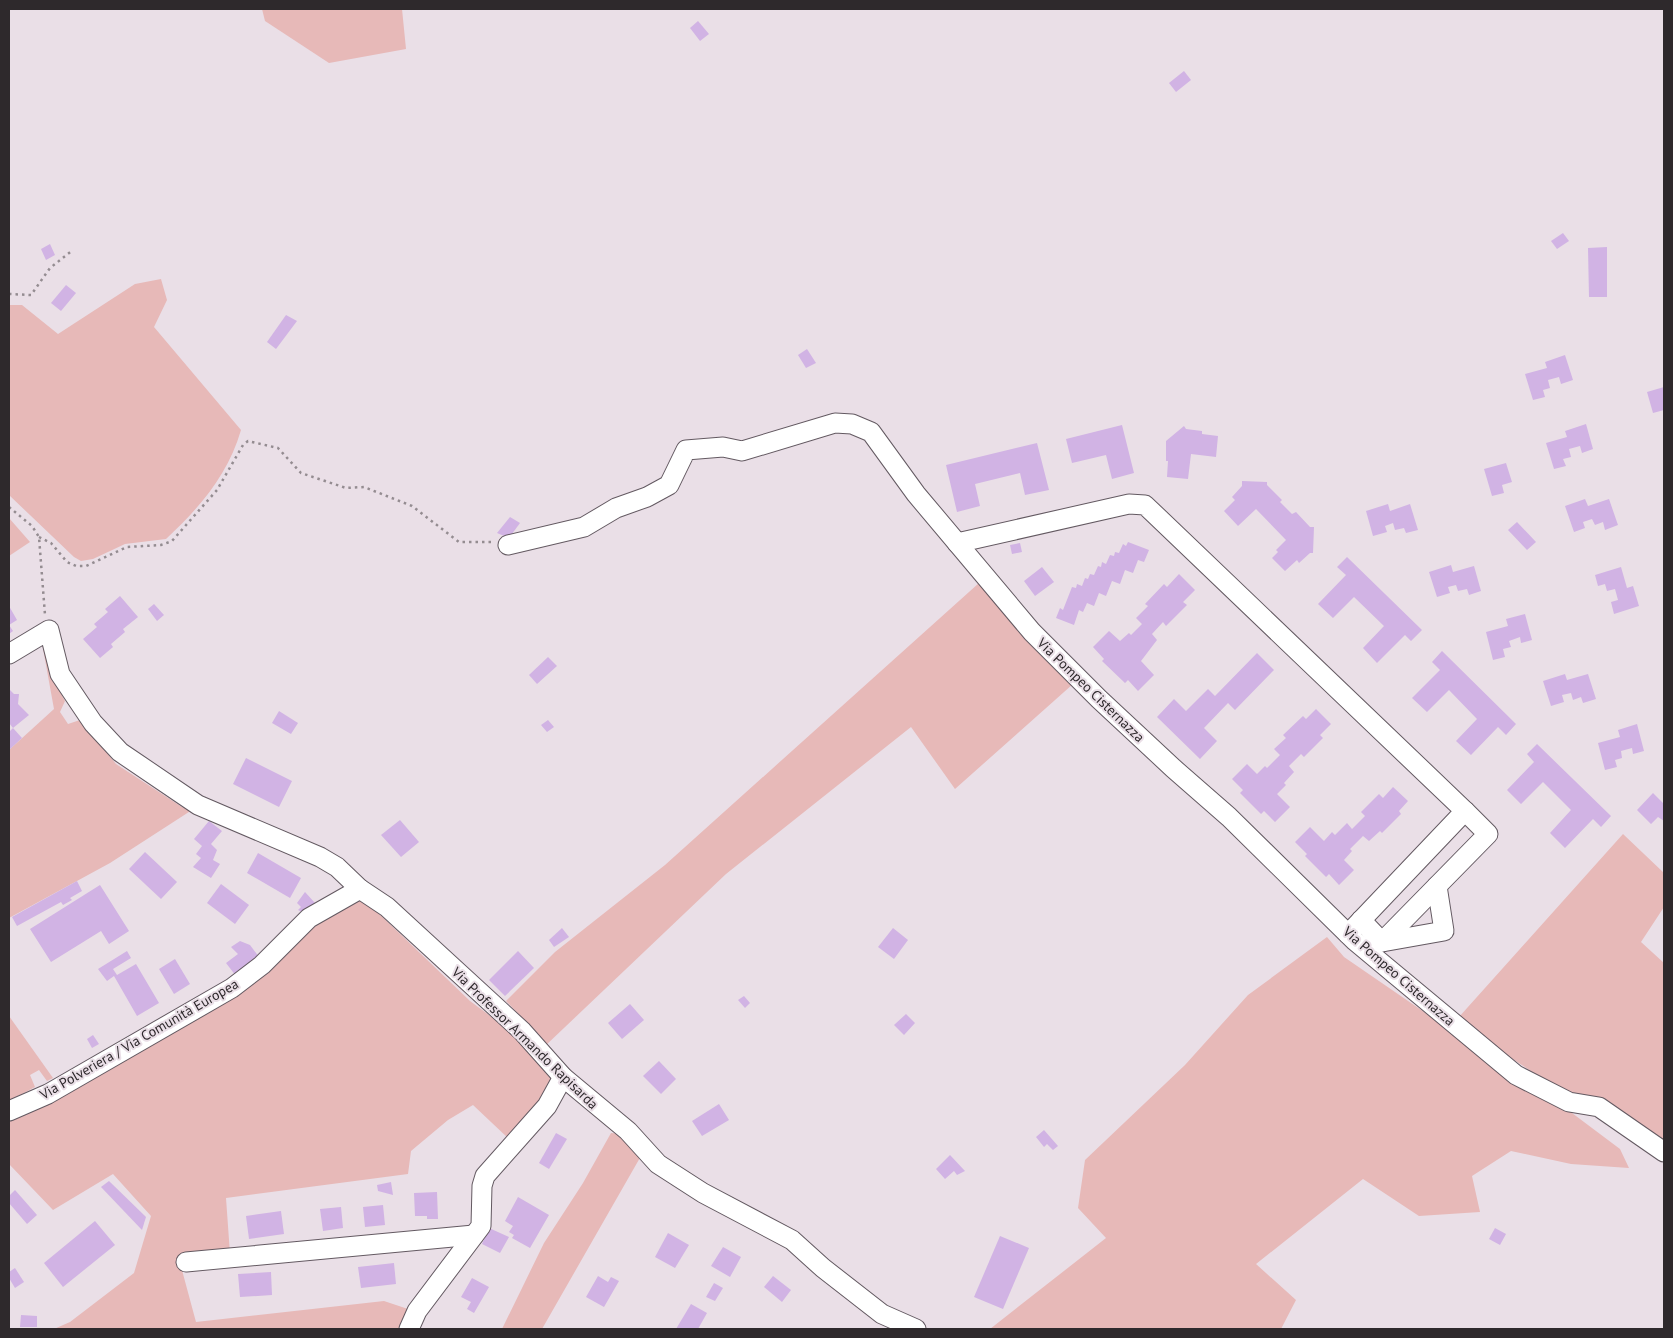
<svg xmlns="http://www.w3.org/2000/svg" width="1673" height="1338" viewBox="0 0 1673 1338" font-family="'PT Sans',sans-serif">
  <rect width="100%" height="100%" fill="#eadfe7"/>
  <g fill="#e7b9b8">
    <path d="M262 9H402L406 49 329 63 265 21Z"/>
    <path d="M161 279 167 300 154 327 241 430C228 475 200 507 166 539L125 544 93 559 81 561 74 557 9 495V305H22L58 334 135 284Z"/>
    <path d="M9 518 30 542 9 556Z"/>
    <path d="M979 583 1073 684 955 789 911 727 726 874 544 1047 526 1022 506 1001 555 952 665 865Z"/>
    <path d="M46 641 51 675 65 701 60 712 68 724 80 720 116 764 182 807 192 810 110 863 9 918V750L54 709 42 643Z"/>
    <path d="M1623 834 1664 873V907L1641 942 1664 963V1145L1560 1090 1502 1052 1459 1017Z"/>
    <path d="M360 901 370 905 470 1001 512 1032 552 1079 537 1107 509 1139 473 1105 448 1120 411 1151 408 1174 226 1198 230 1254 179 1259 196 1322 384 1301 411 1310 405 1329H54L70 1322 134 1273 151 1216 113 1174 53 1210 9 1164V1120L53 1102 215 1008 311 925 353 902Z"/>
    <path d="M1327 937 1344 957 1446 1027 1511 1083 1556 1101 1620 1149 1629 1168 1571 1164 1511 1151 1472 1176 1480 1212 1419 1216 1363 1179 1256 1264 1296 1300 1281 1329H990L1106 1238 1078 1208 1085 1160 1185 1065 1248 995Z"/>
    <path d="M9 1016 53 1078 47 1081 39 1070 30 1075 35 1087 9 1101Z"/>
    <path d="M611 1133 624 1134 641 1156 542 1329H502L544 1243 583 1183Z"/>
  </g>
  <g fill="#d1b3e4">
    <path d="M698 21 709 34 700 41 690 28Z"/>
    <path d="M1184 71 1191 80 1176 92 1169 83Z"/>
    <path d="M1563 233 1569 241 1557 249 1551 241Z"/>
    <path d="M50 244 55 255 46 260 41 249Z"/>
    <path d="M1607 247V297H1589L1588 248Z"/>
    <path d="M66 285 76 293 61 311 51 303Z"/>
    <path d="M286 315 297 321 276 349 267 342Z"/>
    <path d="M807 349 816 363 806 368 798 355Z"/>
    <path d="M1565 355 1573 380 1561 384 1559 377 1548 380 1550 388 1543 390 1545 397 1533 400 1525 374 1547 368 1545 362Z"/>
    <path d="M1664 387V410L1653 413 1647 392Z"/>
    <path d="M1586 424 1593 449 1582 453 1580 446 1569 449 1571 457 1563 459 1566 466 1554 469 1546 443 1567 437 1565 431Z"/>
    <path d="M1122 425 1134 473 1112 479 1106 455 1072 463 1066 439Z"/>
    <path d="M1184 426 1186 429 1202 431V434L1218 436 1216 457 1191 454 1188 479 1167 477 1168 461H1166V441Z"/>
    <path d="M1037 443 1049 490 1025 495 1020 473 975 484 980 506 957 512 946 465Z"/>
    <path d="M1506 463 1512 482 1502 485 1504 493 1492 496 1484 469Z"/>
    <path d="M1242 481 1267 482V485L1282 500 1280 502 1292 514 1296 512 1310 527H1314L1313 553H1310L1299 563 1297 560 1285 571 1272 558 1278 552 1276 550 1286 540 1256 509 1238 526 1224 511 1235 500 1232 497 1242 486Z"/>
    <path d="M1585 499 1588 506 1609 499 1618 525 1605 530 1603 522 1595 525 1592 519 1583 522 1585 528 1574 532 1565 506Z"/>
    <path d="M1388 504 1390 511 1410 504 1418 530 1406 533 1404 528 1395 530 1393 523 1385 526 1387 532 1373 536 1366 511Z"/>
    <path d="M510 517 520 523 509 538 497 533Z"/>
    <path d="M1517 522 1536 542 1527 550 1508 530Z"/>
    <path d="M1128 542 1149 550 1144 562 1138 560 1133 573 1125 570 1120 584 1112 581 1106 596 1099 593 1094 606 1087 603 1083 612 1079 610 1074 625 1056 618 1060 608 1063 610 1072 587 1076 588 1077 584 1082 586 1085 578 1088 579 1090 574 1094 575 1098 566 1101 567 1102 562 1106 564 1110 555 1114 556 1115 552 1119 553 1123 544 1126 546Z"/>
    <path d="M1020 543 1022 552 1012 554 1010 545Z"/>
    <path d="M1347 557 1422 630 1411 641 1405 635 1377 663 1363 648 1384 626 1354 597 1333 618 1318 604 1346 575 1337 567Z"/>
    <path d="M1451 565 1453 572 1474 566 1481 591 1469 595 1467 589 1458 591 1456 585 1448 587 1450 593 1437 597 1429 572Z"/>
    <path d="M1042 567 1054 582 1035 596 1024 581Z"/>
    <path d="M1621 567 1627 588 1633 586 1639 606 1614 614 1611 602 1618 600 1615 589 1607 591 1605 584 1598 586 1595 575Z"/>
    <path d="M1179 574 1195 590 1183 602 1187 605 1166 626 1163 622 1152 634 1157 640 1141 661 1154 675 1138 691 1128 680 1125 683 1102 661 1104 659 1093 647 1109 631 1120 641 1129 633 1131 635 1142 624 1136 618 1148 606 1145 604 1164 584 1167 587Z"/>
    <path d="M120 596 138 617 123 629 125 632 111 644 113 647 100 658 83 639 97 627 94 624 108 612 105 609Z"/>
    <path d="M154 604 164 615 157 621 148 609Z"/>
    <path d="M9 606 17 620 9 625 13 631 9 634Z"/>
    <path d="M1525 614 1532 640 1521 643 1520 637 1509 641 1511 647 1503 649 1505 657 1493 660 1486 632 1508 626 1506 619Z"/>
    <path d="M1442 651 1516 724 1506 735 1498 727 1471 755 1456 741 1477 719 1449 690 1427 712 1412 698 1440 670 1432 662Z"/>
    <path d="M1257 653 1274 670 1235 710 1228 703 1204 728 1217 741 1200 759 1157 717 1174 699 1186 711 1208 689 1215 696Z"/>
    <path d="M548 657 557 666 537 684 529 675Z"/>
    <path d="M1565 674 1567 680 1588 674 1596 699 1583 703 1581 697 1573 700 1571 693 1562 695 1564 702 1551 706 1543 681Z"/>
    <path d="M9 689 14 694H19L18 704 29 715 13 728 9 723Z"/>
    <path d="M1316 709 1331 724 1320 735 1323 738 1304 757 1301 754 1289 766 1294 772 1284 783 1286 785 1277 794 1290 807 1275 822 1264 811 1261 814 1240 793 1243 790 1232 779 1247 764 1257 774 1265 766 1267 768 1280 755 1274 749 1286 738 1283 735 1303 716 1306 719Z"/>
    <path d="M279 711 298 723 291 734 272 723Z"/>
    <path d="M548 720 554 727 547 732 541 725Z"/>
    <path d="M1637 724 1644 751 1633 754 1632 748 1621 751 1622 758 1615 760 1617 767 1605 770 1598 743 1620 737 1618 730Z"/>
    <path d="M13 728 22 738 9 750V732Z"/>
    <path d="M1537 744 1611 816 1601 827 1593 819 1565 848 1550 833 1571 810 1543 782 1521 804 1507 790 1534 762 1527 754Z"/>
    <path d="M246 758 292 781 279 807 233 784Z"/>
    <path d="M1393 787 1408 801 1399 811 1401 814 1382 833 1380 831 1369 841 1363 836 1350 849 1352 851 1344 860 1354 870 1339 885 1329 874 1326 877 1305 856 1307 854 1295 842 1310 827 1324 841 1332 832 1335 835 1347 823 1352 829 1365 816 1361 812 1379 794 1383 798Z"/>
    <path d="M1653 793 1664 804V821L1658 817 1651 824 1637 810Z"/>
    <path d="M400 820 419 842 401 857 381 835Z"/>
    <path d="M209 821 222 831 211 844 217 850 213 860 220 864 211 878 193 867 201 858 196 854 202 846 194 839Z"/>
    <path d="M145 852 177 882 161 899 129 869Z"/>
    <path d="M258 853 301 878 290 898 247 873Z"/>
    <path d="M77 881 82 891 70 898 72 900 63 905 61 902 17 926 12 917Z"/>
    <path d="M221 884 249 905 235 924 207 903Z"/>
    <path d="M100 885 129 931 109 944 101 931 51 962 30 929Z"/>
    <path d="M305 892 315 903 302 912 298 910 301 907 297 903Z"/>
    <path d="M562 928 569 937 554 947 549 940Z"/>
    <path d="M893 928 908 940 894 959 878 947Z"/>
    <path d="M240 941 250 945 259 957 236 976 226 963 238 954 231 947Z"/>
    <path d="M127 951 131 958 113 969 117 975 136 964 159 1003 137 1016 114 976 107 981 98 969Z"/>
    <path d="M518 951 534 968 505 996 489 980Z"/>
    <path d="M175 959 190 984 174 994 159 969Z"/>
    <path d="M744 996 750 1003 745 1008 738 1000Z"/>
    <path d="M630 1004 644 1020 622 1039 608 1023Z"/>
    <path d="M906 1014 915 1023 904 1035 894 1025Z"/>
    <path d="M93 1035 99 1044 92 1048 87 1039Z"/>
    <path d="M659 1061 676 1079 661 1094 643 1076Z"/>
    <path d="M719 1104 729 1120 702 1136 692 1121Z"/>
    <path d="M1044 1130 1058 1146 1053 1150 1047 1144 1044 1147 1036 1137Z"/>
    <path d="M556 1133 567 1139 549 1169 539 1163Z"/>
    <path d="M950 1155 965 1171 957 1175 954 1171 945 1179 936 1169Z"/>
    <path d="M109 1181 146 1217 142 1230 101 1187Z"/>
    <path d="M391 1182 393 1195 378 1191 377 1185Z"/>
    <path d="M15 1190 37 1215 27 1224 9 1203V1196Z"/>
    <path d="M437 1192 438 1219H427V1216H415L414 1193Z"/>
    <path d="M518 1197 549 1215 530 1248 512 1238 514 1235 509 1232 513 1226 505 1221Z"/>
    <path d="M383 1205 385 1225 365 1227 363 1207Z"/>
    <path d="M341 1207 343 1228 323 1231 320 1209Z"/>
    <path d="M281 1211 284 1234 249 1239 246 1216Z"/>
    <path d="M95 1221 115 1245 63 1287 44 1263Z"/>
    <path d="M489 1228 509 1237 500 1253 482 1244Z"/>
    <path d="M1495 1228 1506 1234 1500 1245 1489 1239Z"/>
    <path d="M668 1233 689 1245 675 1268 655 1257Z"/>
    <path d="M1000 1236 1029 1248 1003 1309 974 1297Z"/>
    <path d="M723 1247 741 1257 730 1277 711 1266Z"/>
    <path d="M394 1263 396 1284 361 1288 358 1267Z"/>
    <path d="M15 1268 24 1282 15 1288 9 1278V1272Z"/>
    <path d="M271 1272 272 1295 240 1297 238 1274Z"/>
    <path d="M598 1276 608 1282 611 1277 619 1281 604 1307 586 1297Z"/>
    <path d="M773 1276 791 1290 782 1302 764 1287Z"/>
    <path d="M472 1278 489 1287 474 1313 467 1309 471 1302 461 1297Z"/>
    <path d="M714 1283 723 1288 715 1301 706 1297Z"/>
    <path d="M691 1304 707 1313 698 1329H676Z"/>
    <path d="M21 1315 37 1316V1327H20Z"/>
  </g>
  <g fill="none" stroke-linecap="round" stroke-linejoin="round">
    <defs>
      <g id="minor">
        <path d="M957 543 1129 504 1145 505 1465 811 1348 934"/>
        <path d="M508 545 584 527 616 508 647 497 669 485 686 450 723 447 742 451 835 423 852 424 871 432 916 494 1032 632 1099 699 1173 768 1229 817 1355 941 1516 1075 1569 1102 1599 1107 1664 1152"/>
        <path d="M9 654 49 630 60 674 93 723 120 752 198 805 320 857 337 867 360 889 387 907 522 1031 563 1077 628 1131 658 1164 703 1193 792 1240 823 1268 882 1314 916 1329"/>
        <path d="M1361 920 1382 942 1488 834 1465 811"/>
        <path d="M1382 942 1444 931 1437 886"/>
        <path d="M9 1111 48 1094 232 988 262 965 309 918 360 889"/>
        <path d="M186 1262 474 1235"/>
        <path d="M409 1329 417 1311 481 1226 482 1186 485 1176 547 1106 563 1077"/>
      </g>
    </defs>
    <use href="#minor" stroke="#635961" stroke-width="21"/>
    <g stroke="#948c91" stroke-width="2.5" stroke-dasharray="2.5 4" stroke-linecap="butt">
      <path d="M9 294 31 295 50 268 73 250"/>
      <path d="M9 507 32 526 39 537 45 615"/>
      <path d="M39 537 51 543 67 562 76 566H86L127 547 161 545 172 541 217 490 243 445 248 441 278 448 301 473 346 488 364 487 412 506 459 542H493"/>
    </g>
    <use href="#minor" stroke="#fff" stroke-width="19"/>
  </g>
  <g text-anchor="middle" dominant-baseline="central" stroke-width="4" stroke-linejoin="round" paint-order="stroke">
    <g font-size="14" fill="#2e292c" stroke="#eadfe7">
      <text transform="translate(1091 690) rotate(44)">Via Pompeo Cisternazza</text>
      <text transform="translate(1399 976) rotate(41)">Via Pompeo Cisternazza</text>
      <text transform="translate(525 1038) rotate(44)">Via Professor Armando Rapisarda</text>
      <text transform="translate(139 1039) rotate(-30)">Via Polveriera / Via Comunità Europea</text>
    </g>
  </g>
  <rect width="1673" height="1338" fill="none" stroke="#2e292c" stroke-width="20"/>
</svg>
